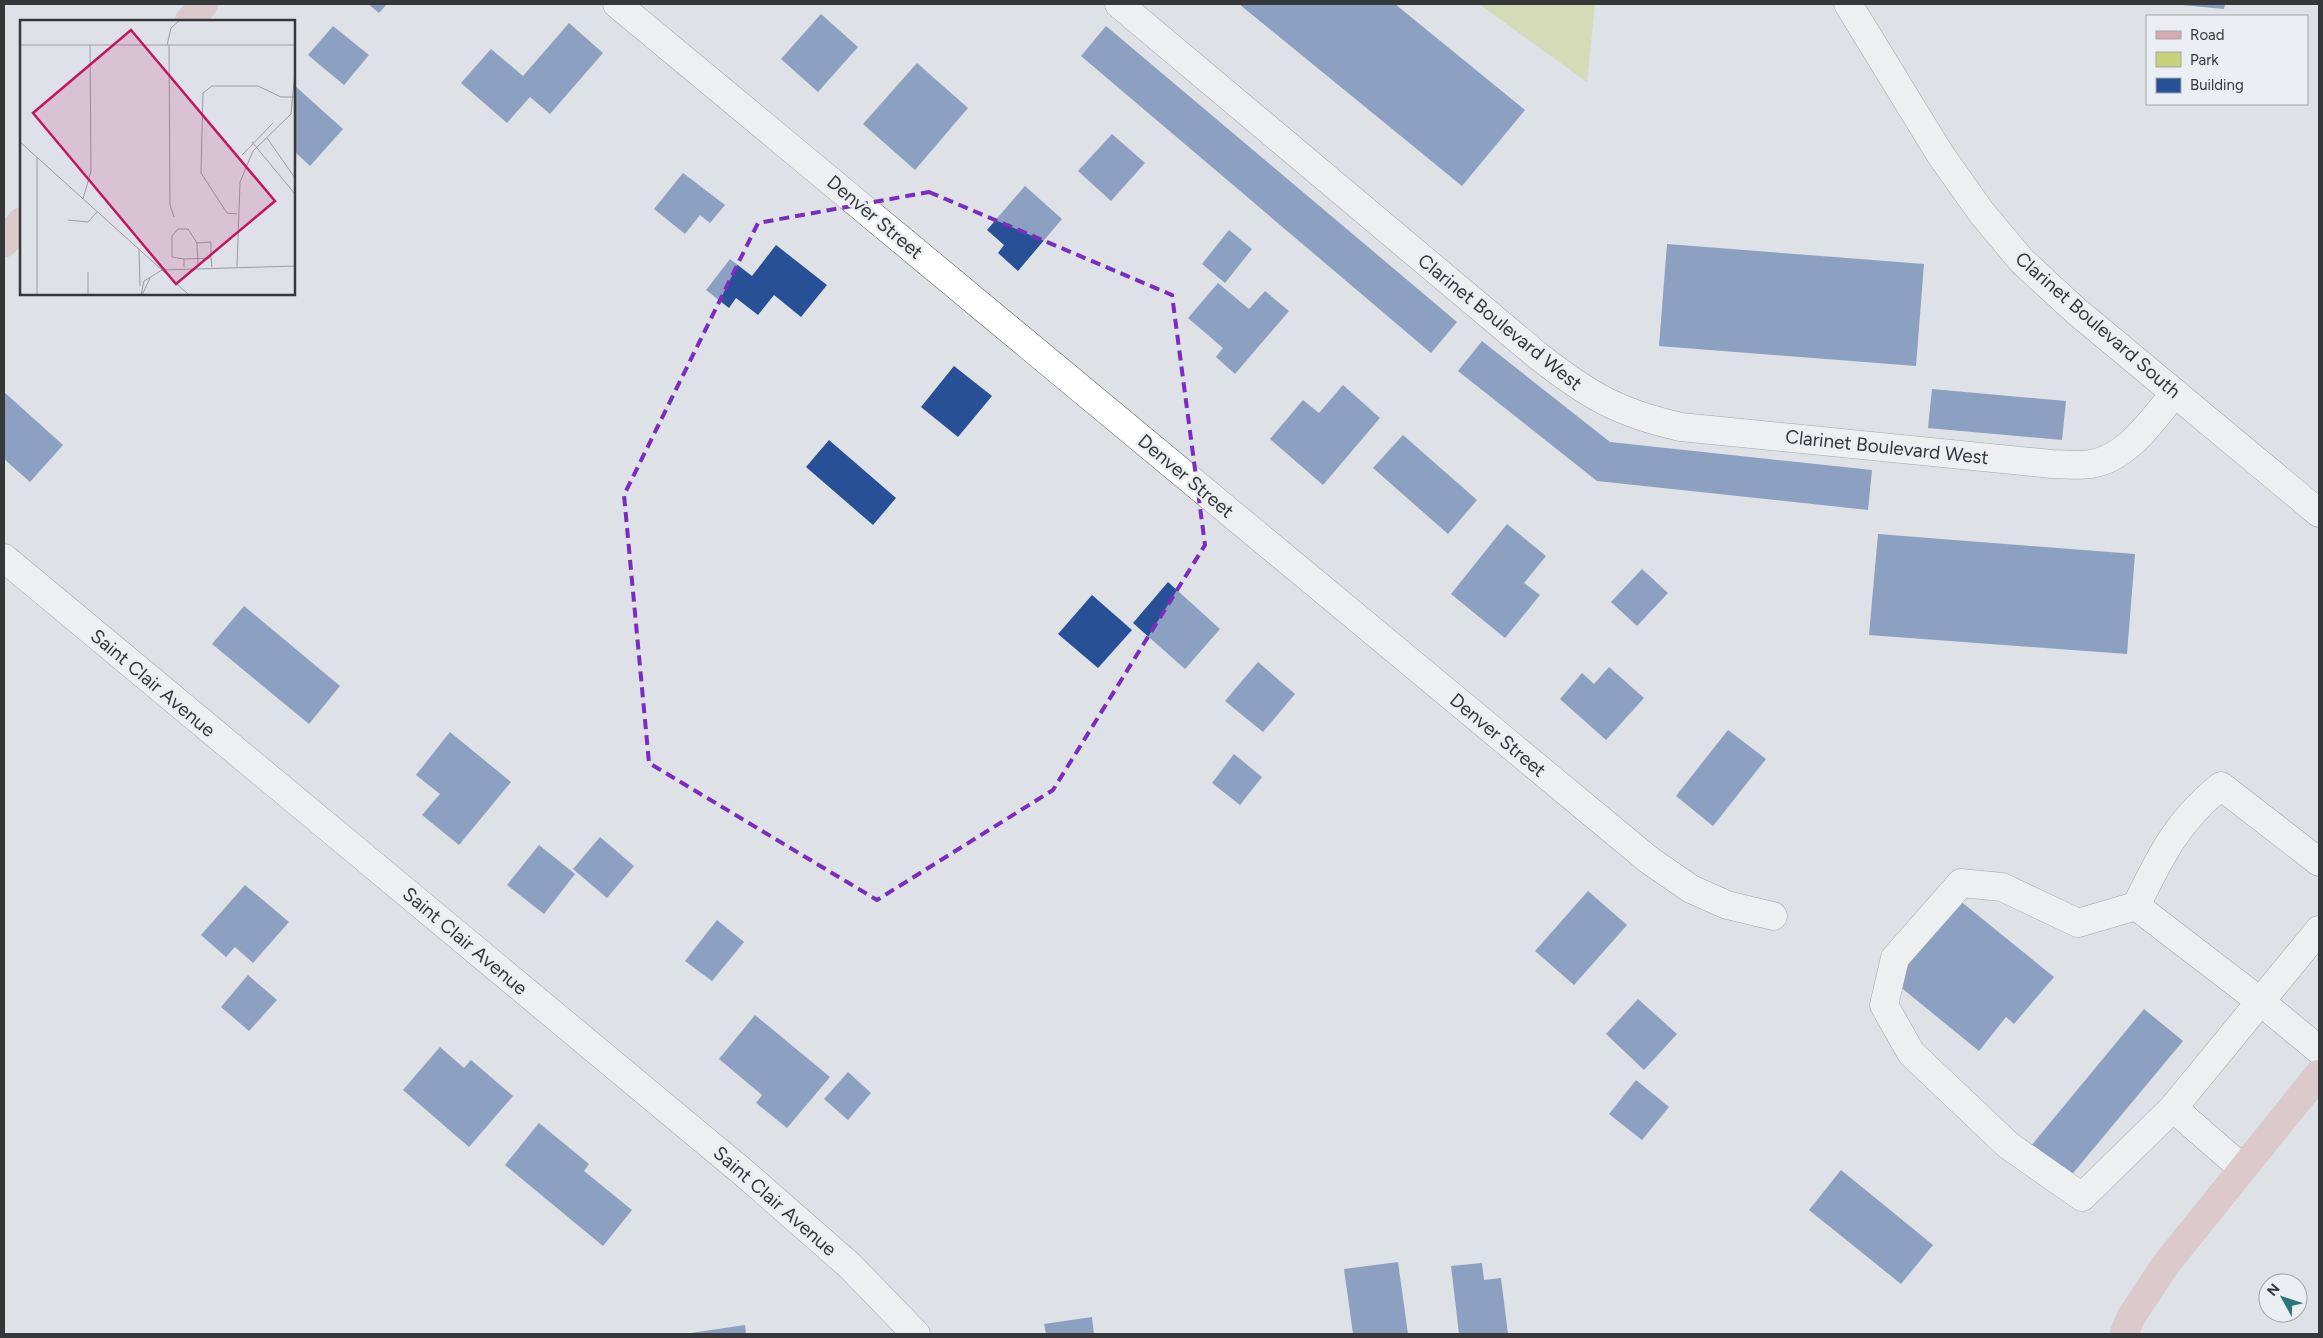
<svg xmlns="http://www.w3.org/2000/svg" width="2323" height="1338" viewBox="0 0 2323 1338" font-family="Figtree,sans-serif">
  <rect width="100%" height="100%" fill="#dee1e5"/>
  <path fill="#c7d27d" d="M1479 4H1595L1587 82Z"/>
  <g fill="#285096">
    <path d="M368 4H387L379 13Z"/>
    <path d="M1239 4H1395L1525 110 1462 186Z"/>
    <path d="M2172 4H2225L2224 9Z"/>
    <path d="M821 14 858 47 818 92 781 59Z"/>
    <path d="M569 23 603 53 550 114 530 97 507 123 461 83 491 49 523 76Z"/>
    <path d="M333 26 369 55 344 85 308 55Z"/>
    <path d="M1106 26 1457 322 1431 353 1081 56Z"/>
    <path d="M917 63 968 108 915 170 863 124Z"/>
    <path d="M294 85 343 129 310 166 294 151Z"/>
    <path d="M1112 134 1145 163 1111 201 1078 171Z"/>
    <path d="M683 173 725 205 710 223 700 215 685 234 654 209Z"/>
    <path d="M1025 186 1062 219 1018 271 998 253 1004 245 987 230Z"/>
    <path d="M1229 230 1252 249 1225 283 1202 264Z"/>
    <path d="M1667 244 1924 264 1916 366 1659 346Z"/>
    <path d="M776 245 827 285 801 317 774 295 758 315 736 298 729 308 706 290 730 259 752 276Z"/>
    <path d="M1218 283 1249 309 1265 291 1289 311 1235 374 1216 357 1223 348 1188 318Z"/>
    <path d="M1482 341 1610 442 1872 470 1868 510 1597 481 1458 371Z"/>
    <path d="M954 366 992 396 958 437 921 407Z"/>
    <path d="M1343 385 1380 418 1323 485 1270 439 1303 400 1319 413Z"/>
    <path d="M1932 389 2066 401 2062 440 1928 428Z"/>
    <path d="M4 392 63 445 30 482 4 459Z"/>
    <path d="M1403 435 1477 500 1448 534 1373 468Z"/>
    <path d="M829 440 896 498 873 525 806 467Z"/>
    <path d="M1507 524 1546 556 1524 583 1540 595 1505 638 1451 594Z"/>
    <path d="M1878 534 2135 554 2127 654 1869 635Z"/>
    <path d="M1642 569 1668 593 1637 626 1611 602Z"/>
    <path d="M1168 582 1220 629 1185 669 1133 623Z"/>
    <path d="M1092 595 1132 630 1098 668 1058 634Z"/>
    <path d="M244 606 340 686 309 724 212 644Z"/>
    <path d="M1258 662 1295 694 1263 732 1225 701Z"/>
    <path d="M1609 667 1644 698 1606 740 1560 699 1582 673 1594 684Z"/>
    <path d="M1728 730 1766 759 1713 826 1676 796Z"/>
    <path d="M450 732 511 782 459 845 422 815 440 794 416 775Z"/>
    <path d="M1234 754 1262 777 1240 805 1212 783Z"/>
    <path d="M600 837 634 866 607 898 573 869Z"/>
    <path d="M539 845 575 874 544 914 507 885Z"/>
    <path d="M245 885 289 922 253 963 235 947 226 957 201 935Z"/>
    <path d="M1588 891 1627 925 1574 985 1535 951Z"/>
    <path d="M1959 900 2054 977 2014 1024 2006 1017 1979 1051 1893 981Z"/>
    <path d="M717 920 744 942 712 981 685 961Z"/>
    <path d="M248 975 277 1000 249 1031 221 1007Z"/>
    <path d="M1638 999 1677 1034 1644 1070 1606 1034Z"/>
    <path d="M2144 1009 2183 1041 2069 1178 2031 1146Z"/>
    <path d="M755 1015 830 1077 787 1128 756 1103 762 1095 719 1059Z"/>
    <path d="M440 1047 464 1068 471 1060 513 1096 469 1147 403 1090Z"/>
    <path d="M848 1072 871 1093 848 1120 824 1099Z"/>
    <path d="M1636 1080 1669 1107 1642 1140 1609 1114Z"/>
    <path d="M539 1123 589 1164 584 1171 632 1210 603 1246 505 1165Z"/>
    <path d="M1841 1170 1933 1245 1901 1284 1809 1210Z"/>
    <path d="M1398 1262 1408 1334H1353L1344 1269Z"/>
    <path d="M1482 1263 1484 1280 1501 1278 1508 1334H1459L1451 1266Z"/>
    <path d="M1092 1317 1094 1334H1046L1044 1324Z"/>
    <path d="M745 1325 746 1334H692L691 1333Z"/>
  </g>
  <g fill="none" stroke-linecap="round" stroke-linejoin="round">
    <defs>
      <g id="minor">
        <path d="M617 4 1649 860 1691 889 1727 905 1773 916"/>
        <path d="M1119 4 1537 355C1588 395 1618 413 1681 427L2052 464C2064 464 2078 466 2091 464 2128 458 2152 420 2175 393"/>
        <path d="M1848 4 1940 154 1981 212 2022 261 2075 310 2319 513"/>
        <path d="M4 558 744 1173 849 1265 916 1334"/>
        <path d="M2136 906C2160 857 2177 821 2221 786L2319 862"/>
        <path d="M2173 1108 2082 1197 2008 1145 1911 1053 1884 1005 1895 958 1961 883 2002 887 2078 923 2136 906 2261 1002 2319 1050"/>
        <path d="M2242 1168 2173 1108 2319 930"/>
      </g>
      <g id="major">
        <path d="M189 21 204 4"/>
        <path d="M4 243 21 222"/>
        <path d="M2124 1334 2131 1317 2166 1264 2319 1074"/>
      </g>
    </defs>
    <use href="#minor" stroke="#5a5c60" stroke-width="29"/>
    <use href="#major" stroke="#bfbfbf" stroke-width="29"/>
    <use href="#minor" stroke="#fff" stroke-width="28"/>
    <use href="#major" stroke="#d8aaac" stroke-width="28"/>
  </g>
  <path d="M0 0H2323V1338H0ZM929 192 1172 295 1205 545 1053 790 877 900 649 763 624 495 758 223Z" fill="#dee1e5" fill-opacity=".55" fill-rule="evenodd"/>
  <path fill="none" stroke="#7b2cbf" stroke-width="4" stroke-dasharray="10 6" stroke-linejoin="round" d="M929 192 1172 295 1205 545 1053 790 877 900 649 763 624 495 758 223Z"/>
  <g text-anchor="middle" dominant-baseline="central" stroke-width="5" stroke-linejoin="round" paint-order="stroke">
    <g font-size="19" fill="#363738" stroke="#ebeef2">
      <text transform="translate(875 217) rotate(40)">Denver Street</text>
      <text transform="translate(1500 322) rotate(39)">Clarinet Boulevard West</text>
      <text transform="translate(2098 325) rotate(41)">Clarinet Boulevard South</text>
      <text transform="translate(1887 447) rotate(6)">Clarinet Boulevard West</text>
      <text transform="translate(1186 476) rotate(40)">Denver Street</text>
      <text transform="translate(153 683) rotate(40)">Saint Clair Avenue</text>
      <text transform="translate(1498 735) rotate(40)">Denver Street</text>
      <text transform="translate(465 941) rotate(40)">Saint Clair Avenue</text>
      <text transform="translate(775 1201) rotate(41)">Saint Clair Avenue</text>
    </g>
  </g>
  <g transform="translate(20 20)">
    <rect width="275" height="275" fill="#dee1e5"/>
    <path fill="none" stroke="#9b9da0" stroke-width="1" d="M0 25H275M147 25 151 8 160 0M149 25 150 185 154 197M247 118 275 158M0 122 142 250 275 246M232 122 275 174M222 135 253 103M63 179 71 151 70 25M217 194 207 193 181 153 183 73 192 66H238L261 77H275M48 200 68 202 77 192M177 223 191 222V238M119 230 120 266M164 239 152 237V216L158 209H168L177 223 178 247M164 247V239L191 238 192 247M217 247 220 162 233 131 271 94 275 52M68 252V275M17 275V137M121 275 124 261 142 250 169 275M122 275 130 258"/>
    <path fill="#c2185b" fill-opacity="0.15" stroke="#c2185b" stroke-width="2.5" d="M111 10 255 181 156 264 13 93Z"/>
    <rect width="275" height="275" fill="none" stroke="#363738" stroke-width="2.5"/>
  </g>
  <rect width="2323" height="1338" fill="none" stroke="#363738" stroke-width="10"/>
  <rect x="2146" y="15" width="162" height="90" fill="#ebeef2" stroke="#a3a5a8"/>
  <rect x="2156" y="31" width="25" height="8" fill="#d8aaac" stroke="#a3a5a8"/>
  <text x="2190" y="40" font-size="15" fill="#363738">Road</text>
  <rect x="2156" y="52" width="25" height="15" fill="#c7d27d" stroke="#a3a5a8"/>
  <text x="2190" y="65" font-size="15" fill="#363738">Park</text>
  <rect x="2156" y="78" width="25" height="15" fill="#285096" stroke="#a3a5a8"/>
  <text x="2190" y="90" font-size="15" fill="#363738">Building</text>
  <g transform="translate(2283 1298) rotate(310)"><circle r="24" fill="#ebeef2" stroke="#a3a5a8"/>
  <path d="M0-4L9 19L0 12L-9 19Z" fill="#2b757b"/>
  <text y="-8" font-size="14" font-weight="bold" text-anchor="middle" fill="#363738">N</text>
  </g>
</svg>
